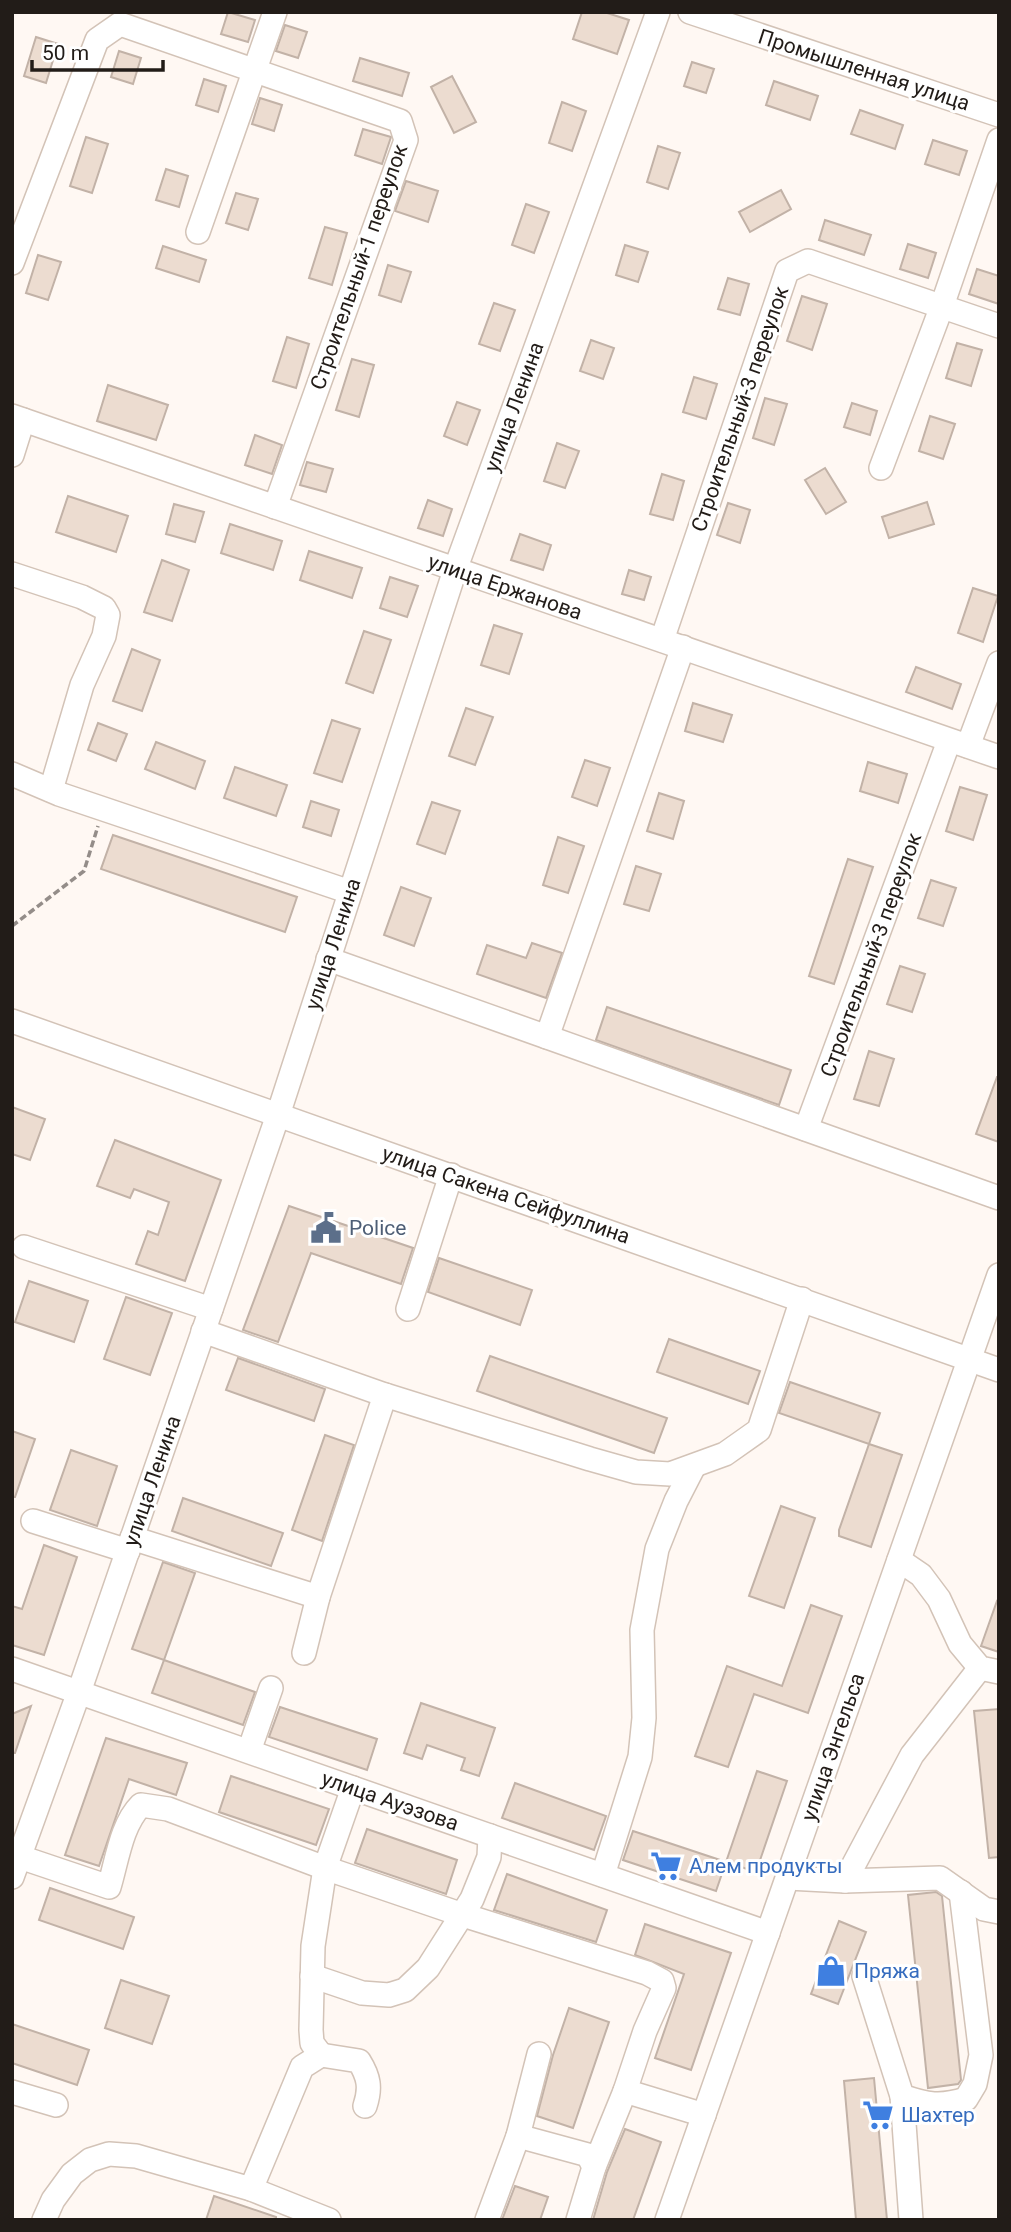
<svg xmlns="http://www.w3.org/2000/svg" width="1011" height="2232" viewBox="0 0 1011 2232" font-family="Roboto,sans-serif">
  <rect width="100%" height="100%" fill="#fff8f3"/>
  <g fill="#ecdcd0" stroke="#c2b2a7" stroke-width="2">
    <path d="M228 12 255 20 248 42 221 34Z"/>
    <path d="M582 12H604L629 20 617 54 573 39Z"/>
    <path d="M285 25 307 32 298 58 276 51Z"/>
    <path d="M36 37 58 44 46 83 24 76Z"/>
    <path d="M119 51 141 58 133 84 111 77Z"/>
    <path d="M360 58 409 73 402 96 353 81Z"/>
    <path d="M692 62 714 69 706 93 684 86Z"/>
    <path d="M452 76 476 122 454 133 431 87Z"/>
    <path d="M204 79 226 86 218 112 196 105Z"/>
    <path d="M774 81 818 96 810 120 766 105Z"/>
    <path d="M260 98 282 105 274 131 252 124Z"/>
    <path d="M562 102 586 111 572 151 549 143Z"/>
    <path d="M860 110 903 125 895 149 851 134Z"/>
    <path d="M363 129 391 137 382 164 355 155Z"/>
    <path d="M86 137 108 144 92 193 70 186Z"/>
    <path d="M933 140 967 151 959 175 925 164Z"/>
    <path d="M658 146 680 153 668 189 647 182Z"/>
    <path d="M166 169 188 176 179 207 156 200Z"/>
    <path d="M406 181 438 191 428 222 395 211Z"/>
    <path d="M781 190 791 209 750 232 739 212Z"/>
    <path d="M236 193 258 199 248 230 226 223Z"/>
    <path d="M526 204 549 212 534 253 512 245Z"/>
    <path d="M825 220 871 235 864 255 819 240Z"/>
    <path d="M325 227 347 233 332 285 309 278Z"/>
    <path d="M908 244 936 253 928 278 900 269Z"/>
    <path d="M625 245 648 252 638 282 616 275Z"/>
    <path d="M163 246 206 260 199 282 156 268Z"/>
    <path d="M38 255 61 262 48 300 26 293Z"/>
    <path d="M388 265 411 272 401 302 379 295Z"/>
    <path d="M977 269 999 276V304L969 294Z"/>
    <path d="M728 278 749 284 740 315 718 309Z"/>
    <path d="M802 296 827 304 812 350 787 341Z"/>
    <path d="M494 303 515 310 500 351 479 344Z"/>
    <path d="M287 337 309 344 296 388 273 381Z"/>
    <path d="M591 340 614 348 603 379 580 371Z"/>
    <path d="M957 343 982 350 971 386 946 378Z"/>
    <path d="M352 359 374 365 359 417 336 410Z"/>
    <path d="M694 377 717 384 706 419 683 412Z"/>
    <path d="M108 385 168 405 156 440 97 421Z"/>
    <path d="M765 398 787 404 774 445 753 438Z"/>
    <path d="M457 402 480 410 467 445 444 436Z"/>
    <path d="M852 403 877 411 870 435 844 427Z"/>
    <path d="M930 416 955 424 943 459 919 451Z"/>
    <path d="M255 435 282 445 272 474 245 465Z"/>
    <path d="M557 443 579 451 565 488 544 481Z"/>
    <path d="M307 462 333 469 326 492 300 485Z"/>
    <path d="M825 468 846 502 826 514 805 480Z"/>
    <path d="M662 474 684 481 673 520 650 514Z"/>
    <path d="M68 496 128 516 116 552 56 532Z"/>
    <path d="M428 500 452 509 443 536 418 528Z"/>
    <path d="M927 502 934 524 889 538 882 517Z"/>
    <path d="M728 503 750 510 740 543 717 535Z"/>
    <path d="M174 504 204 512 195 542 166 534Z"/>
    <path d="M230 524 282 541 273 570 221 553Z"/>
    <path d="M520 534 551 545 543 570 511 560Z"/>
    <path d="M309 551 362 568 352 598 300 580Z"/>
    <path d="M162 560 189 570 172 621 144 612Z"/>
    <path d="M629 570 651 577 644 600 622 594Z"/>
    <path d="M390 577 418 586 407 617 380 608Z"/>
    <path d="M973 588 998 596 983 642 958 633Z"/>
    <path d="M494 625 522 634 509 674 481 665Z"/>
    <path d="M364 631 391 640 373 693 346 683Z"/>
    <path d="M132 649 160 660 142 711 113 701Z"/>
    <path d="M916 667 961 684 952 709 906 692Z"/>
    <path d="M693 703 732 715 723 742 685 731Z"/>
    <path d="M466 708 493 717 475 765 449 756Z"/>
    <path d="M332 720 360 729 342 782 314 773Z"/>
    <path d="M98 723 127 734 116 761 88 750Z"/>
    <path d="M156 742 205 761 195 789 145 769Z"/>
    <path d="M585 760 610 768 597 806 572 797Z"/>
    <path d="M868 762 907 774 898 803 860 791Z"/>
    <path d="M235 767 287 785 276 816 224 798Z"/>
    <path d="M960 787 987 795 973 840 946 831Z"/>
    <path d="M659 793 684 801 673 839 647 831Z"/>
    <path d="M311 801 339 810 331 836 303 827Z"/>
    <path d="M432 802 460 811 445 854 417 844Z"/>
    <path d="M113 835 297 897 285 932 101 869Z"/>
    <path d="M558 837 584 846 568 893 543 885Z"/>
    <path d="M848 859 873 867 834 984 809 976Z"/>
    <path d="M636 866 661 874 649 911 624 904Z"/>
    <path d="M931 880 956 888 943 926 918 918Z"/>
    <path d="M401 887 431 898 414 946 384 935Z"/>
    <path d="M532 943 562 953 546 998 477 974 487 945 526 958Z"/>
    <path d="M900 966 925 974 912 1012 887 1004Z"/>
    <path d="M607 1007 791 1070 779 1105 596 1040Z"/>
    <path d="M869 1051 894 1059 879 1106 854 1099Z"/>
    <path d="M997 1077H999V1142L976 1134Z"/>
    <path d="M12 1107 45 1119 30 1160 12 1154Z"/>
    <path d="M115 1140 221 1180 185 1281 136 1264 148 1231 158 1235 169 1202 134 1189 130 1198 97 1186Z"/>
    <path d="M289 1206 413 1248 401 1284 311 1253 278 1342 243 1330Z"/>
    <path d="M439 1258 532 1290 520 1325 428 1292Z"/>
    <path d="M29 1281 88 1301 74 1342 15 1322Z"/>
    <path d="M126 1297 172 1313 150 1375 104 1359Z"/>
    <path d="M669 1339 760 1371 748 1404 657 1372Z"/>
    <path d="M490 1356 667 1418 654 1453 477 1391Z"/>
    <path d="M238 1358 325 1389 314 1421 226 1390Z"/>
    <path d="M790 1382 880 1413 869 1444 779 1413Z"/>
    <path d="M12 1431 35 1439 15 1497H12Z"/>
    <path d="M325 1435 354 1445 322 1541 292 1530Z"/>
    <path d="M869 1444 902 1455 871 1547 839 1536V1530Z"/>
    <path d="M71 1450 117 1466 97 1526 50 1510Z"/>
    <path d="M183 1498 283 1533 271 1566 172 1531Z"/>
    <path d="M781 1506 815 1518 784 1608 749 1596Z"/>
    <path d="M44 1545 77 1557 44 1655 12 1645V1606L22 1609Z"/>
    <path d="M163 1562 195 1573 164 1660 132 1649Z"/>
    <path d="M997 1601 999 1602V1652L981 1646Z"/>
    <path d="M811 1605 842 1616 808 1713 754 1694 728 1767 695 1756 727 1666 782 1686Z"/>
    <path d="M164 1660 255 1692 243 1725 152 1693Z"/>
    <path d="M421 1703 495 1728 479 1776 461 1770 465 1758 427 1745 422 1759 404 1753Z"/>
    <path d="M31 1706 15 1753H12V1714Z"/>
    <path d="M280 1707 377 1739 367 1770 269 1737Z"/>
    <path d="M999 1709V1857L989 1858 974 1711Z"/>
    <path d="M106 1738 187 1763 176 1795 129 1779 99 1866 65 1855Z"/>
    <path d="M757 1771 787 1781 756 1872 726 1862Z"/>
    <path d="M231 1776 329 1809 316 1845 219 1812Z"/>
    <path d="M515 1783 606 1816 594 1850 502 1818Z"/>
    <path d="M367 1829 457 1860 446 1894 355 1863Z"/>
    <path d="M633 1831 726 1862 716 1891 623 1860Z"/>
    <path d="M507 1874 607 1910 596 1942 494 1910Z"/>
    <path d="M50 1888 134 1917 123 1949 39 1920Z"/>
    <path d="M936 1892 942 1896 961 2080 958 2084 928 2088 908 1895Z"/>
    <path d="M839 1921 866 1932 838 2004 811 1994Z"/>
    <path d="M645 1924 731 1953 691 2070 655 2058 684 1974 635 1955Z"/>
    <path d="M121 1980 169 1996 152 2044 105 2028Z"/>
    <path d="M569 2008 609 2022 573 2128 537 2116 553 2055Z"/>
    <path d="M12 2024 89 2050 77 2085 12 2063Z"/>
    <path d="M874 2078 887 2220H856L844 2081Z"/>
    <path d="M625 2129 661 2142 633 2220H593L607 2172Z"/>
    <path d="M515 2186 548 2197 540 2220H502Z"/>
    <path d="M214 2196 276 2217V2220H206Z"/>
  </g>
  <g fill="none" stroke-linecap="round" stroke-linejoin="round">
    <defs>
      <g id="minor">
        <path d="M690 12 999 115"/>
        <path d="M198 232 275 12"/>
        <path d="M12 263 97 40 120 24 400 121 406 140 275 507"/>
        <path d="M12 416 999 757"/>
        <path d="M12 455 23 420"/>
        <path d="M881 468 942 306 999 140"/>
        <path d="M12 574 82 597 104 608 108 615 104 636 82 685 51 790"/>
        <path d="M662 640 787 271 808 261 999 326"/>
        <path d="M968 746 999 663"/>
        <path d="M12 774 59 794 350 892"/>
        <path d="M328 959 999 1198"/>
        <path d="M12 1021 999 1370"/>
        <path d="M547 1037 683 647"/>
        <path d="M806 1129 949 741"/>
        <path d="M24 1247 211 1309"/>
        <path d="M408 1309 451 1175"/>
        <path d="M203 1331 385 1395 590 1459 636 1472 670 1474 725 1454 759 1430 802 1299"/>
        <path d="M33 1521 128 1551"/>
        <path d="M132 1538 318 1597"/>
        <path d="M899 1560 921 1575 939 1599 960 1644 980 1668 999 1672"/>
        <path d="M304 1653 318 1597 385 1395"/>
        <path d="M12 1669 768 1933"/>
        <path d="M249 1751 271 1688"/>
        <path d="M20 1857 109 1887C117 1861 121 1825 141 1805L168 1809 325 1868 460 1914 647 1973 662 1981 664 1988 645 2031 625 2091 704 2115"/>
        <path d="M603 1875 640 1757 644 1718 642 1630 657 1549 676 1501 694 1466"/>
        <path d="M12 1877 79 1692 278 1115 455 570 658 12"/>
        <path d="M788 1878 845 1881 940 1878 984 1909 999 1912"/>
        <path d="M845 1881 912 1755 980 1668"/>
        <path d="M312 1976 362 1993 389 1995 405 1990 428 1968 472 1899 489 1857 490 1836"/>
        <path d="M864 1976 902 2096C927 2105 941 2107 966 2099L975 2084 981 2055 961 1892"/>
        <path d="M321 2055 312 2043 311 2030 313 1946 325 1868 353 1788"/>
        <path d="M12 2092 56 2105"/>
        <path d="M902 2096 911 2220"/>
        <path d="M518 2136 588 2155 594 2167 578 2220"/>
        <path d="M594 2167 625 2091"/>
        <path d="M251 2189 302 2067 321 2055 359 2061C369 2077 371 2088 365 2106"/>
        <path d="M44 2220 53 2200 72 2174 90 2160 109 2154 136 2156 251 2189 329 2220"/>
        <path d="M487 2220 518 2136 539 2054"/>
        <path d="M667 2220 999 1275"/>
      </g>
    </defs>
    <use href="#minor" stroke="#d3c3b7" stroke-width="26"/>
    <path stroke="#948d89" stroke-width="3.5" stroke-dasharray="7 3.5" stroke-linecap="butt" d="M12 926 84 871 98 826"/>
    <use href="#minor" stroke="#fff" stroke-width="23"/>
  </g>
  <defs>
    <symbol id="civic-bare" viewBox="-9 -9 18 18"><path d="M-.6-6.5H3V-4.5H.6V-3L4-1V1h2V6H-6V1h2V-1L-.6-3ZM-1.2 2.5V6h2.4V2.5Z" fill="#5c6f8a" stroke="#fff" stroke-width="2.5" paint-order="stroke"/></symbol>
    <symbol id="supermarket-bare" viewBox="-9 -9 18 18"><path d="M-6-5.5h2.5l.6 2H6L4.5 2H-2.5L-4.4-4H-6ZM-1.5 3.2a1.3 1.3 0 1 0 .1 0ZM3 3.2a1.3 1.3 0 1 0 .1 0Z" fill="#3f7fe0" stroke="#fff" stroke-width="2.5" paint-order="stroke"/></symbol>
    <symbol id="shop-bare" viewBox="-9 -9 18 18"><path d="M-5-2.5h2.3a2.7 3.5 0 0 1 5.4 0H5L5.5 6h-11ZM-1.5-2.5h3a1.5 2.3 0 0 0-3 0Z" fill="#3f7fe0" stroke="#fff" stroke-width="2.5" paint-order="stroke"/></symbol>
  </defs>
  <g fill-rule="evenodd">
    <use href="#civic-bare" x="304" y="1206" width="44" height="44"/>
    <use href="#supermarket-bare" x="644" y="1844" width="44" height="44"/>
    <use href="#shop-bare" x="809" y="1949" width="44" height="44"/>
    <use href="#supermarket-bare" x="856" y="2093" width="44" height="44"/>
  </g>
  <g text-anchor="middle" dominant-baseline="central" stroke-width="6" stroke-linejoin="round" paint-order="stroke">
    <g font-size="21" fill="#221c18" stroke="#fff">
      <text transform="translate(864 70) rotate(18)">Промышленная улица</text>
      <text transform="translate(359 267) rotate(-71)">Строительный-1 переулок</text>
      <text transform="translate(514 407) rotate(-70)">улица Ленина</text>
      <text transform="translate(740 409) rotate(-71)">Строительный-3 переулок</text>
      <text transform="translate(505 587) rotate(19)">улица Ержанова</text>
      <text transform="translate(333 944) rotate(-72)">улица Ленина</text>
      <text transform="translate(871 955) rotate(-70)">Строительный-3 переулок</text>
      <text transform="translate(506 1195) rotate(19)">улица Сакена Сейфуллина</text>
      <text transform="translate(152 1481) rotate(-71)">улица Ленина</text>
      <text transform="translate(833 1747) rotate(-71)">улица Энгельса</text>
      <text transform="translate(390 1801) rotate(19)">улица Ауэзова</text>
    </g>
    <g font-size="21" fill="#4e5e75" stroke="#fff" text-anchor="start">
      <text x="349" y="1228">Police</text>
    </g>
    <g font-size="21" fill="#366cbe" stroke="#fff" text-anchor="start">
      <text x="689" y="1866">Алем продукты</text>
      <text x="854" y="1971">Пряжа</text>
      <text x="901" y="2115">Шахтер</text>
    </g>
  </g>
  <rect width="1011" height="2232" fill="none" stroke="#221c18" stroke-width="28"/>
  <path d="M32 60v10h131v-10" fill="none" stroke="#221c18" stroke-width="3.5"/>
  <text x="42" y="60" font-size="21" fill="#221c18" stroke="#ffffff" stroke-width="5" paint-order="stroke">50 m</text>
</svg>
